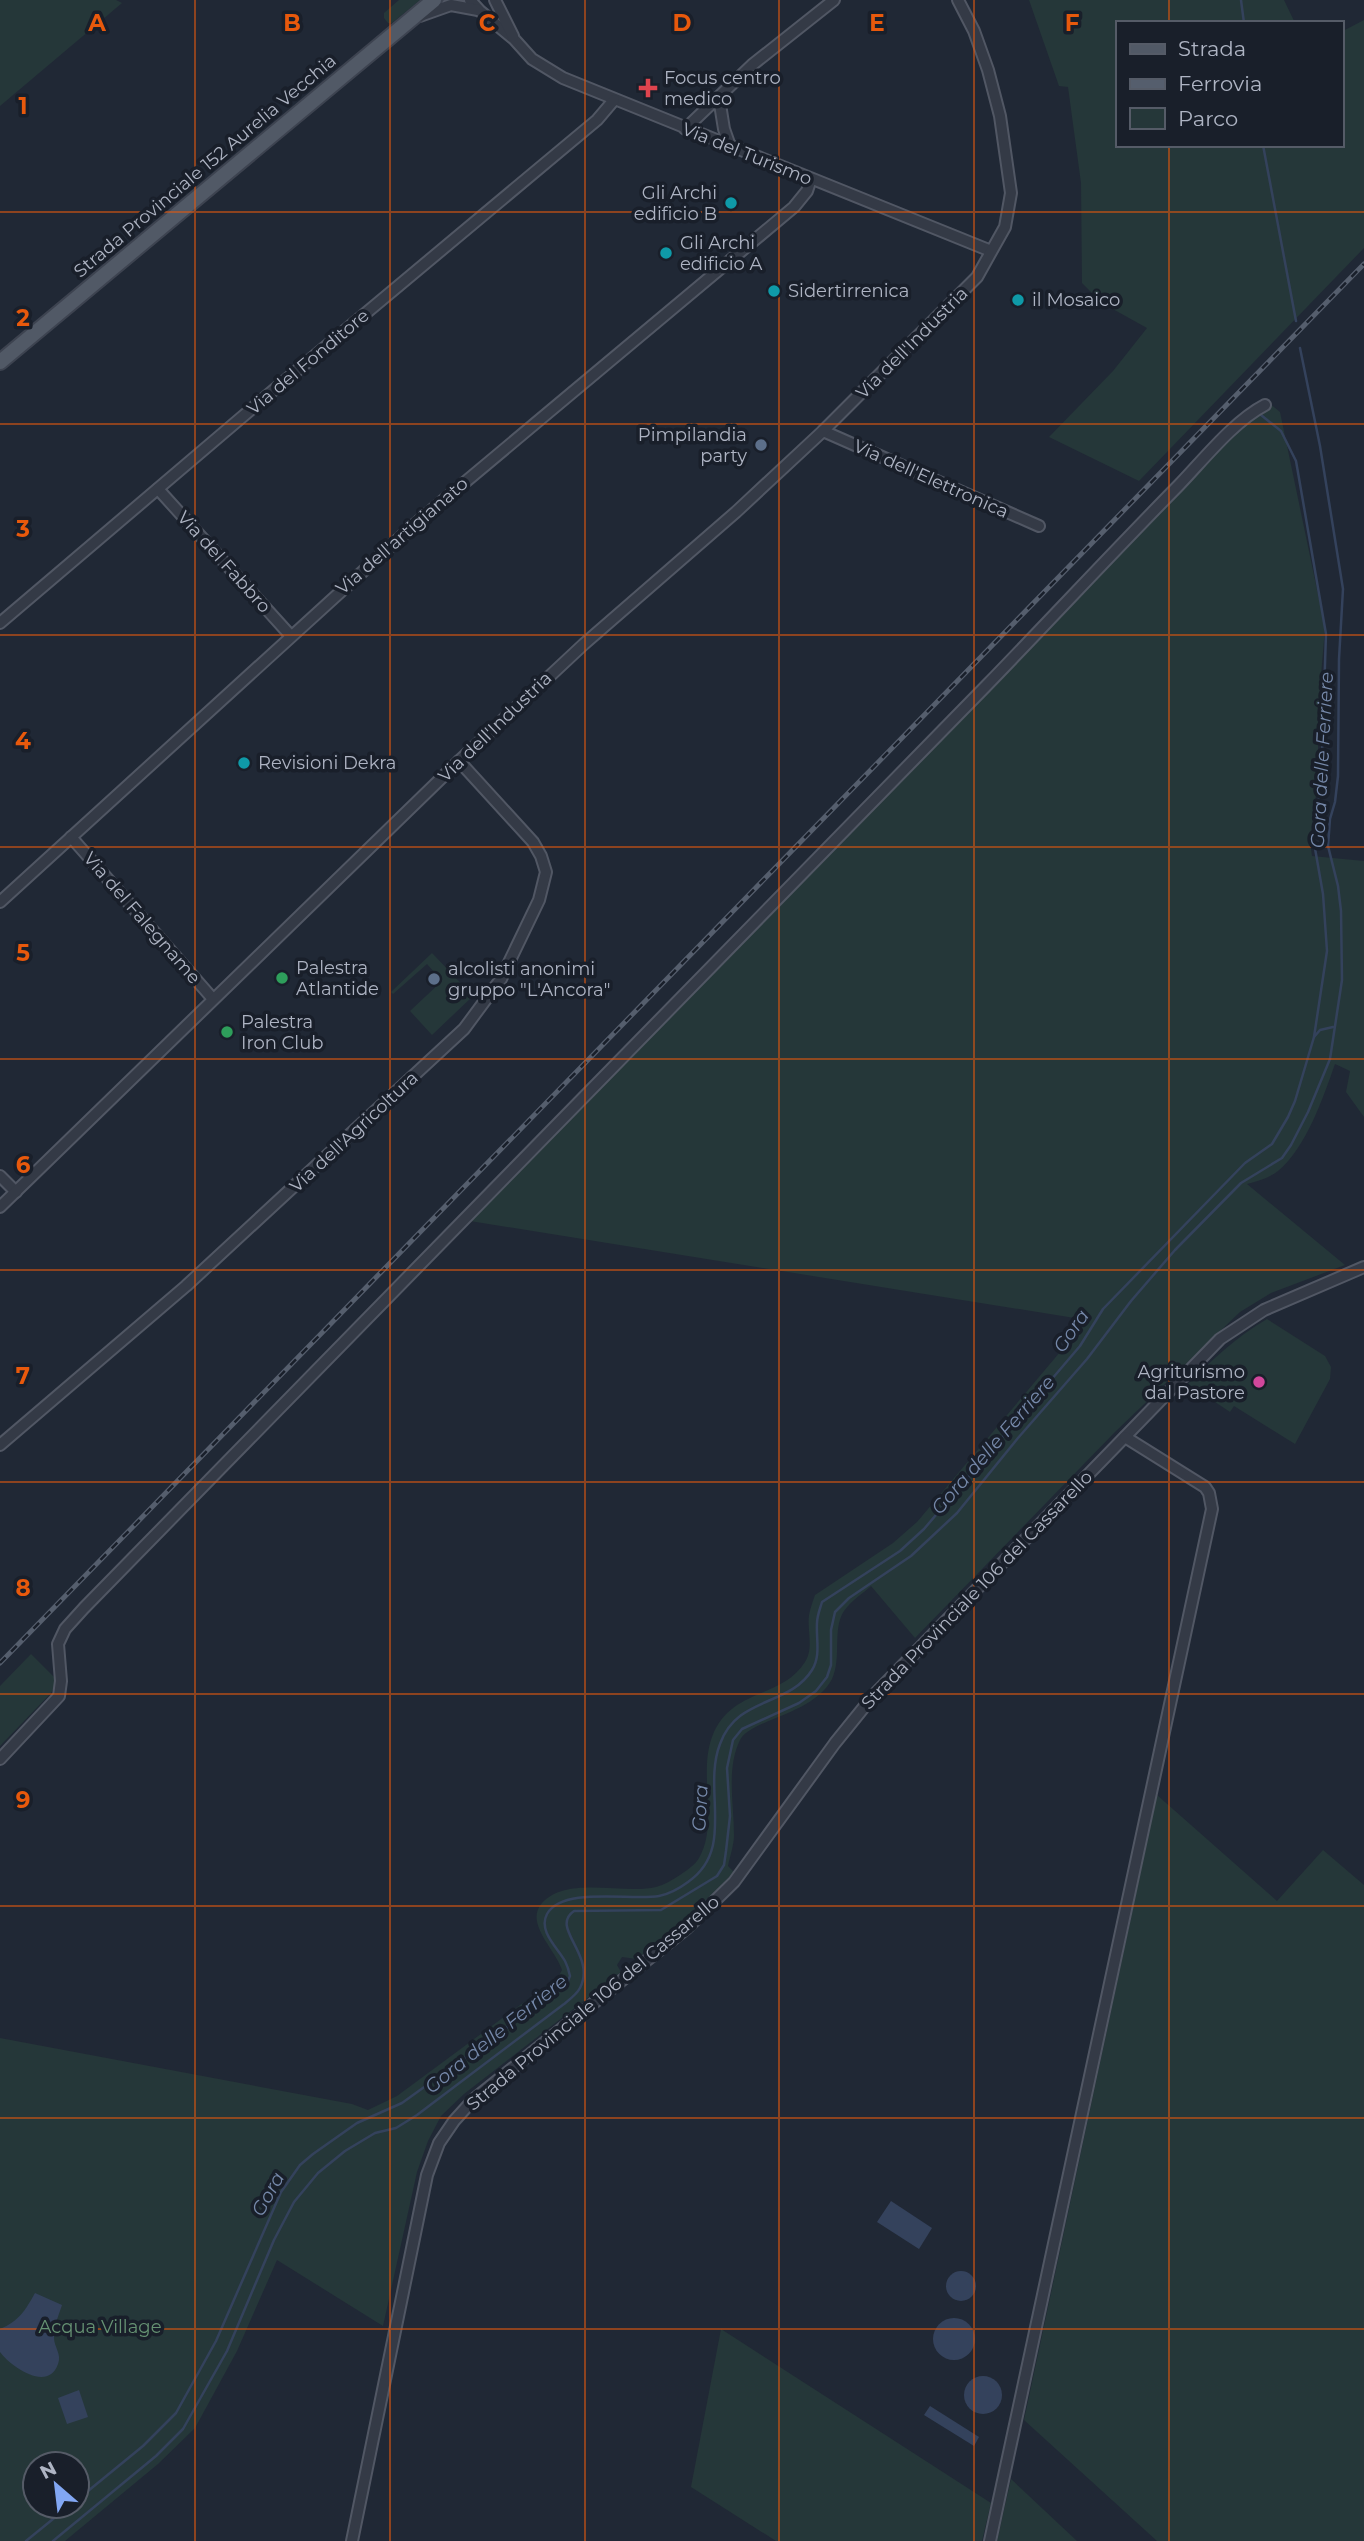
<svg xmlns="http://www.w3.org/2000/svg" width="1364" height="2541" viewBox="0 0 1364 2541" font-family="Montserrat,sans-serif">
  <rect width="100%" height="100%" fill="#202835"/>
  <g fill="#253739" fill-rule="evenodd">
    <path d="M0 0H116L122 3 0 106Z"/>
    <path d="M399 0H420L392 23H388L384 18V13Z"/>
    <path d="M1029 0H1284L1295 23H1117V145H1341V32L1364 20V248L1139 481 1049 437 1113 371 1147 328 1102 303 1082 283 1081 183 1068 87 1059 86Z"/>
    <path d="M1263 398 1280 412 1325 628 1318 711V780L1310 841 1312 856 1364 861V1117L1346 1092 1350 1071 1335 1064C1323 1098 1306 1148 1278 1171 1269 1178 1258 1181 1247 1184L1345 1265 1271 1293 1240 1312 1115 1432 915 1638 871 1586C862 1594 851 1601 844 1611 832 1629 842 1658 832 1679 813 1715 751 1719 740 1740 726 1769 734 1804 734 1835 734 1845 730 1856 728 1866L734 1872 691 1916 637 1959 622 1957 617 1965 621 1972 464 2094 441 2116 428 2141 417 2172 383 2326 277 2260 237 2351 195 2428 158 2464 65 2541H0V2038L352 2104 368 2110 397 2096 558 1977 562 1970C556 1950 524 1923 542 1903 567 1875 624 1895 656 1887 664 1885 672 1880 680 1875 686 1871 696 1864 699 1858 719 1823 698 1775 712 1737 730 1688 782 1699 805 1662 814 1648 807 1631 809 1615 810 1609 813 1601 815 1595L893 1543 917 1522 1087 1320 470 1221 1026 648ZM35 2464H77V2506H35Z"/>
    <path d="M432 953 473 996 432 1035 410 1011 442 981 427 964 393 994 391 992Z"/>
    <path d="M1267 1319 1325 1356 1331 1367 1330 1379 1295 1444 1234 1406 1230 1412 1188 1384C1213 1359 1236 1337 1267 1319Z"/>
    <path d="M31 1654 58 1681 51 1693 0 1746V1686Z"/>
    <path d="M1157 1795 1277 1901 1323 1850 1364 1885V2541H1157L1024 2420Z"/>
    <path d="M721 2329 991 2503 982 2541H776L691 2487Z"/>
    <path d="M1011 2479 1077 2541H997Z"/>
  </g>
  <g fill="#34425c">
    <path d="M891 2201 932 2228 919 2249 877 2222Z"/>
    <circle cx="961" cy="2286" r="15"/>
    <path d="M35 2293 62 2305C59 2315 53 2327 54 2338 54 2347 62 2354 58 2364 48 2393 10 2366 0 2352V2329C19 2321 25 2311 35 2293Z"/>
    <circle cx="954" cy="2339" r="21"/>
    <circle cx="983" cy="2395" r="19"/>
    <path d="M79 2390 88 2417 67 2424 58 2398Z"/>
    <path d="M930 2406 979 2437 974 2446 924 2415Z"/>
  </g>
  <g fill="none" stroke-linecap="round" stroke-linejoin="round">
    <g stroke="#34425c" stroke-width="2.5">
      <path d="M1241 0 1244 23"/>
      <path d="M1263 145 1296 321"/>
      <path d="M1261 415 1281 431 1296 461 1326 634 1321 784 1313 837 1323 894 1327 951 1314 1037"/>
      <path d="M77 2500 143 2446 176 2413 216 2341 281 2192 300 2165 313 2154 357 2123 402 2103 566 1985 570 1976C569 1971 567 1965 565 1961 557 1947 538 1931 547 1914 563 1886 632 1901 659 1896 669 1894 680 1888 688 1882 736 1849 702 1790 720 1744 737 1696 789 1707 812 1670 821 1656 816 1639 817 1623 817 1616 820 1609 822 1602L900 1551 924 1529 1080 1346 1103 1309 1245 1163 1272 1144 1288 1117 1295 1101 1314 1037 1320 1030 1333 1027"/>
      <path d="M26 2541 69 2506"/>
      <path d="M53 2541 156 2456 183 2429 227 2351 274 2240 294 2202 318 2173 345 2151 375 2133 396 2128 417 2115 564 2004C569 2000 577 1994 580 1988 597 1955 549 1928 574 1911L661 1910 717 1876 724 1865 726 1851 730 1816 727 1768 733 1740 742 1729 799 1703 816 1691 827 1677 831 1665V1630L835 1612 849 1598 911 1556 957 1513 1018 1438 1087 1359 1131 1301 1175 1250 1241 1183 1282 1158 1291 1145 1308 1112 1330 1059 1342 980 1341 911 1338 886 1328 846 1330 819 1335 802 1338 776 1339 659 1343 589 1320 446 1300 348"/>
    </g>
    <defs>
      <g id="minor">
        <path d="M470 0 480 11 514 39 532 59 563 78 991 251"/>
        <path d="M495 0 513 36"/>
        <path d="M420 16 451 5 478 10"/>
        <path d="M719 98 724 129 730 146"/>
        <path d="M685 129 752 65 834 0"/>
        <path d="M823 431 1039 526"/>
        <path d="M158 489 290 635"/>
        <path d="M0 623 275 389 597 120 614 100"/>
        <path d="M71 837 213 999"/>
        <path d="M0 902 415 524 794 207 807 191 811 179"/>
        <path d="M0 1176 16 1192"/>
        <path d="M0 1207 459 761 584 644 736 512 823 431 977 277 1005 227 1011 193 1000 116 988 70 974 31 958 0"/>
        <path d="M0 1445 186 1286 464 1029 501 979 539 900 546 872 541 856 533 842 459 761"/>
        <path d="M0 1759 59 1696 61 1681 58 1644 65 1629 84 1608 986 686C1051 619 1114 551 1179 485 1204 459 1234 421 1265 405"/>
        <path d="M352 2541 427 2175 439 2143 454 2121 473 2100 687 1928 734 1882 835 1743 873 1696 1220 1339 1264 1310 1364 1267"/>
        <path d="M990 2541 1212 1509 1209 1493 1205 1487 1125 1437"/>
      </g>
      <path id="major" d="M0 362 434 0"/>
    </defs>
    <use href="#minor" stroke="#515764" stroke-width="14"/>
    <use href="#major" stroke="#3d4350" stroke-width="18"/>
    <use href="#minor" stroke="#343a46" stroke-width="10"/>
    <use href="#major" stroke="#515966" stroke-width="14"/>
    <defs>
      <path id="rail" d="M0 1663 1364 264"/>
    </defs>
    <use href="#rail" stroke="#555e6d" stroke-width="5"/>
    <use href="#rail" stroke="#191f2a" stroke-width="2.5" stroke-dasharray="8" stroke-linecap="butt"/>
  </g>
  <path fill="none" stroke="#e8590c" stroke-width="2" stroke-opacity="0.55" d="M195 0V2541M390 0V2541M585 0V2541M779 0V2541M974 0V2541M1169 0V23M1169 145V2541M0 212H1364M0 424H1364M0 635H1364M0 847H1364M0 1059H1364M0 1270H1364M0 1482H1364M0 1694H1364M0 1906H1364M0 2118H1364M0 2329H1364"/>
  <path fill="#e0444e" stroke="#191f2a" stroke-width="2.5" d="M644.5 77.5h7v7h7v7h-7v7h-7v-7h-7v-7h7z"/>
  <g fill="#0f9aa8" stroke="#191f2a" stroke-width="2.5">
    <circle cx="731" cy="203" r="7"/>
    <circle cx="666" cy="253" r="7"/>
    <circle cx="774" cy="291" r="7"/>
    <circle cx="1018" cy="300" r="7"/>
    <circle cx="244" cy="763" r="7"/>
  </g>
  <g fill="#5c6f8a" stroke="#191f2a" stroke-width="2.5">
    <circle cx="761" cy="445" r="7"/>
    <circle cx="434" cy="979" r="7"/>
  </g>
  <g fill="#2e9e5b" stroke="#191f2a" stroke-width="2.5">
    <circle cx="282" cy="978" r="7"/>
    <circle cx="227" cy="1032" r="7"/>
  </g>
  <circle fill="#d1479c" stroke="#191f2a" stroke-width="2.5" cx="1259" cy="1382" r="7"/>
  <g text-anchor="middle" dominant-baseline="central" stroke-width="7" stroke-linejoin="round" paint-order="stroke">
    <g font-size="18" fill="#aeb4c3" stroke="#191f2a" text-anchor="start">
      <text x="664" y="78">Focus centro<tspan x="664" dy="21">medico</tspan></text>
      <text x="717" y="193" text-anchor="end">Gli Archi<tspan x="717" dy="21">edificio B</tspan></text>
      <text x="680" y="243">Gli Archi<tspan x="680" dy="21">edificio A</tspan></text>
      <text x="788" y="291">Sidertirrenica</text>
      <text x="1032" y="300">il Mosaico</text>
      <text x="747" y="435" text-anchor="end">Pimpilandia<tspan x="747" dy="21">party</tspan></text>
      <text x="258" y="763">Revisioni Dekra</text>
      <text x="296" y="968">Palestra<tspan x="296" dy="21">Atlantide</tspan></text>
      <text x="448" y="969">alcolisti anonimi<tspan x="448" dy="21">gruppo "L'Ancora"</tspan></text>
      <text x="241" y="1022">Palestra<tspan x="241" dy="21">Iron Club</tspan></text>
      <text x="1245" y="1372" text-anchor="end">Agriturismo<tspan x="1245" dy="21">dal Pastore</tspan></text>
    </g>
    <g font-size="18" fill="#aeb4c3" stroke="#191f2a">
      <text transform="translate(747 154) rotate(22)">Via del Turismo</text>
      <text transform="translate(205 166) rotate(-40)">Strada Provinciale 152 Aurelia Vecchia</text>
      <text transform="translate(912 343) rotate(-45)">Via dell'Industria</text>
      <text transform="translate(308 362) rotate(-40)">Via del Fonditore</text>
      <text transform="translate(931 479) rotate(24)">Via dell'Elettronica</text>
      <text transform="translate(402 536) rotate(-41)">Via dell'artigianato</text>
      <text transform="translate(224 562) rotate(48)">Via del Fabbro</text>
      <text transform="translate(495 727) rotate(-44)">Via dell'Industria</text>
      <text transform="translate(142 918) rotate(49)">Via del Falegname</text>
      <text transform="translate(354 1132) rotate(-43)">Via dell'Agricoltura</text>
      <text transform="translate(977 1590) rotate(-46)">Strada Provinciale 106 del Cassarello</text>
      <text transform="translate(593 2003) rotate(-40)">Strada Provinciale 106 del Cassarello</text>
    </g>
    <g font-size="18" fill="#669273" stroke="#191f2a">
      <text x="100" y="2327">Acqua Village</text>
    </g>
    <g font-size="19" font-style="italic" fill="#7689aa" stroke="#191f2a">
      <text transform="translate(1322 760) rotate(-87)">Gora delle Ferriere</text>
      <text transform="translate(1071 1331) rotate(-55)">Gora</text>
      <text transform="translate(993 1445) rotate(-49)">Gora delle Ferriere</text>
      <text transform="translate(700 1808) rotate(-87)">Gora</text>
      <text transform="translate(496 2034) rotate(-39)">Gora delle Ferriere</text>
      <text transform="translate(268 2194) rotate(-61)">Gora</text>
    </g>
  </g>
  <g font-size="23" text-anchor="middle" font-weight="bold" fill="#e8590c" stroke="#191f2a" stroke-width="7" stroke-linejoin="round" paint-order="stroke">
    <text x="97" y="31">A</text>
    <text x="292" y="31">B</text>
    <text x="487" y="31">C</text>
    <text x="682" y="31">D</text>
    <text x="877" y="31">E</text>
    <text x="1072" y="31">F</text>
    <text x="23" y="114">1</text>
    <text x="23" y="326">2</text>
    <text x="23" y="537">3</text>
    <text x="23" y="749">4</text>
    <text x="23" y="961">5</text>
    <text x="23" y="1173">6</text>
    <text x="23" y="1384">7</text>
    <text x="23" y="1596">8</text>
    <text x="23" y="1808">9</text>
  </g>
  <rect x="1116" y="21" width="228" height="126" fill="#191f2a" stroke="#555b67" stroke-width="2"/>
  <rect x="1130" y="44" width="35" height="10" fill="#515966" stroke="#555b67" stroke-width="2"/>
  <text x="1178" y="56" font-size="21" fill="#aeb4c3">Strada</text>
  <rect x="1130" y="79" width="35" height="10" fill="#555e6d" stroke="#555b67" stroke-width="2"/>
  <text x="1178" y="91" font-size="21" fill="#aeb4c3">Ferrovia</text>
  <rect x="1130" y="108" width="35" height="21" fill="#253739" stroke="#555b67" stroke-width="2"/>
  <text x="1178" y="126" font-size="21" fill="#aeb4c3">Parco</text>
  <g transform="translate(56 2485) rotate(332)"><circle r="33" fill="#191f2a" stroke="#555b67" stroke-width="2"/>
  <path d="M0-5L12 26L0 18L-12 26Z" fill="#82a7f3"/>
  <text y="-10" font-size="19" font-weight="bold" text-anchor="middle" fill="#aeb4c3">N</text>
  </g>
</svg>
